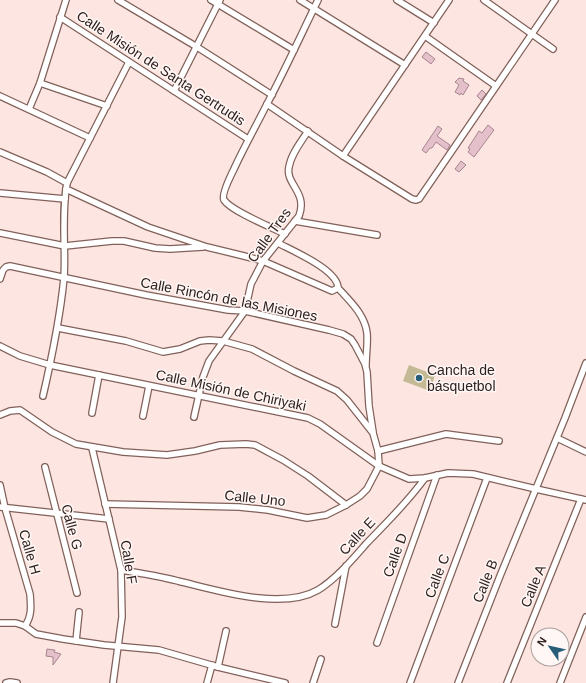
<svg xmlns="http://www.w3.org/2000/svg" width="586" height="683" viewBox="0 0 586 683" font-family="Helvetica,sans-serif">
  <rect width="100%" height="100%" fill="#fde6e1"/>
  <path fill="#c3b995" d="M409 365 435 375 430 391 403 381Z"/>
  <g fill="#e4c0ca" stroke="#a7858f">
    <path d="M426 52 435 59 431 64 422 57Z"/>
    <path d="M459 78 464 79 463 81 469 85 463 95 461 93 460 95 455 92 459 85 455 82Z"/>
    <path d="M482 90 486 94 481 100 477 96Z"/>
    <path d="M488 125 494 130 474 157 468 152 470 149 468 148 479 131 482 133Z"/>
    <path d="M438 126 442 129 437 136 450 145 447 150 436 142 432 148H430L426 153 422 150Z"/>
    <path d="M461 161 466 165 459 172 455 169Z"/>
    <path d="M47 649 55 650 54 652 61 654 53 665V657L46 656Z"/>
  </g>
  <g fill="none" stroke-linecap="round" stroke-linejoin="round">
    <defs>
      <g id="minor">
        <path d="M118 0 197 47 272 95"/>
        <path d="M211 0 294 50"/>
        <path d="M300 0 405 65"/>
        <path d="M397 0 434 23"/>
        <path d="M484 0 553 49"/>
        <path d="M60 17 248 139"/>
        <path d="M425 36 496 86"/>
        <path d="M40 83 107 106"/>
        <path d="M174 91 220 0"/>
        <path d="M0 96 90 138"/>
        <path d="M267 104 343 156 412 199 416 200 419 199 555 0"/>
        <path d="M29 109 40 83 66 0"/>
        <path d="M0 152 47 172 67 183"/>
        <path d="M343 156 449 0"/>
        <path d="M66 189 148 227 207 247 244 256 263 261 332 291 338 288"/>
        <path d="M0 193 65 199"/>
        <path d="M295 221 377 235"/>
        <path d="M0 233 65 246 112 241H124L155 248 170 249 203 247"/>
        <path d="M285 234C273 228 231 211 224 200 221 195 231 175 234 169 244 147 256 126 267 104 285 70 301 35 318 0"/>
        <path d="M278 243C293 251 338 270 338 288 350 301 365 315 367 333 368 343 366 355 366 365"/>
        <path d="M0 279 3 270 6 267 10 266 146 295 228 310 245 311 329 330 343 334 351 339 355 345 365 364 367 372 369 406 373 432"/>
        <path d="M58 328 126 341 163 352 180 349 200 341 209 340 223 341 252 349 294 371 337 391 347 400 373 433 378 451 379 466 367 489 360 496 346 505 326 515 307 518 268 510 239 507 105 504"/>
        <path d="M0 346 20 356 50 365 308 418 320 424 379 466 409 479 425 478 448 473 473 474 536 489 586 500"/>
        <path d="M43 396C52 357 60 318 64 278 66 247 61 214 67 183L129 62"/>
        <path d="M92 413 99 375"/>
        <path d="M0 415 10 411 20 410 52 432 76 444 123 452 167 455 195 451 220 445 246 444 255 445 283 460 308 476 346 505"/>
        <path d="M143 416 149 386"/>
        <path d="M194 417 203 377 209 361 245 311 251 284 263 261 299 216C308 192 285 184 289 167 291 154 301 142 308 131"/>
        <path d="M557 438 586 452"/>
        <path d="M92 448 121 570 122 617 113 683"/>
        <path d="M378 451 446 434 499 441"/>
        <path d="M45 467 77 593"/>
        <path d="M0 485 5 508 30 594C31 606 32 616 25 626"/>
        <path d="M0 507 109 519"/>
        <path d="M121 570C140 573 159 576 178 581 216 590 282 611 318 590 336 579 352 560 366 544 386 523 408 502 425 478"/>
        <path d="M0 623H16L25 626 36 634 63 639 104 645 159 650 218 667 285 683"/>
        <path d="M335 624 346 566"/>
        <path d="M76 641 79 612"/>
        <path d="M377 643 437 475"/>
        <path d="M218 667 226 631"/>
        <path d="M6 683 10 682 17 683"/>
        <path d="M207 683 212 665"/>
        <path d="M313 683 321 659"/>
        <path d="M410 683 487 478"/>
        <path d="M458 683 500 576 565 418 586 363"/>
        <path d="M507 683 581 499"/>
        <path d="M560 683 586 617"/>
      </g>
    </defs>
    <use href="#minor" stroke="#81615a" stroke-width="8"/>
    <use href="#minor" stroke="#fff" stroke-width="5.5"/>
  </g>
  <circle fill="#265d78" stroke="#fff7f5" stroke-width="1.5" cx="419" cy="378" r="4"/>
  <g text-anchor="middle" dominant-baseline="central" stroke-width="3" stroke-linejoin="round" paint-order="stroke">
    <g font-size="14" fill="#2f211e" stroke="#fff7f5">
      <text transform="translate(161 68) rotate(33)">Calle Misión de Santa Gertrudis</text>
      <text transform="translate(269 235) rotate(-54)">Calle Tres</text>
      <text transform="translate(229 299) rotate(11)">Calle Rincón de las Misiones</text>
      <text transform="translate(231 390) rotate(12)">Calle Misión de Chiriyaki</text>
      <text transform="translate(255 498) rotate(6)">Calle Uno</text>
      <text transform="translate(72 527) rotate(75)">Calle G</text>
      <text transform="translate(357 536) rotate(-47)">Calle E</text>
      <text transform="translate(30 552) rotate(74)">Calle H</text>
      <text transform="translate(395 555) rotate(-70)">Calle D</text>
      <text transform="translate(129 562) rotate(81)">Calle F</text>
      <text transform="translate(437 576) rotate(-69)">Calle C</text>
      <text transform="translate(485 581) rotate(-68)">Calle B</text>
      <text transform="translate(533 586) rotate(-68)">Calle A</text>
    </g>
    <g font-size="14" fill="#2f211e" stroke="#fff7f5" text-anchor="start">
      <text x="427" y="370">Cancha de<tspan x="427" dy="16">básquetbol</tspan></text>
    </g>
  </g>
  <g transform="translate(550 647) rotate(304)"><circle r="19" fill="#fff7f5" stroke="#aca19f"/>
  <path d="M0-3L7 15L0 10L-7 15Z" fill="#265d78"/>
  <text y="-6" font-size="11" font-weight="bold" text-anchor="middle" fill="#2f211e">N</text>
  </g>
</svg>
